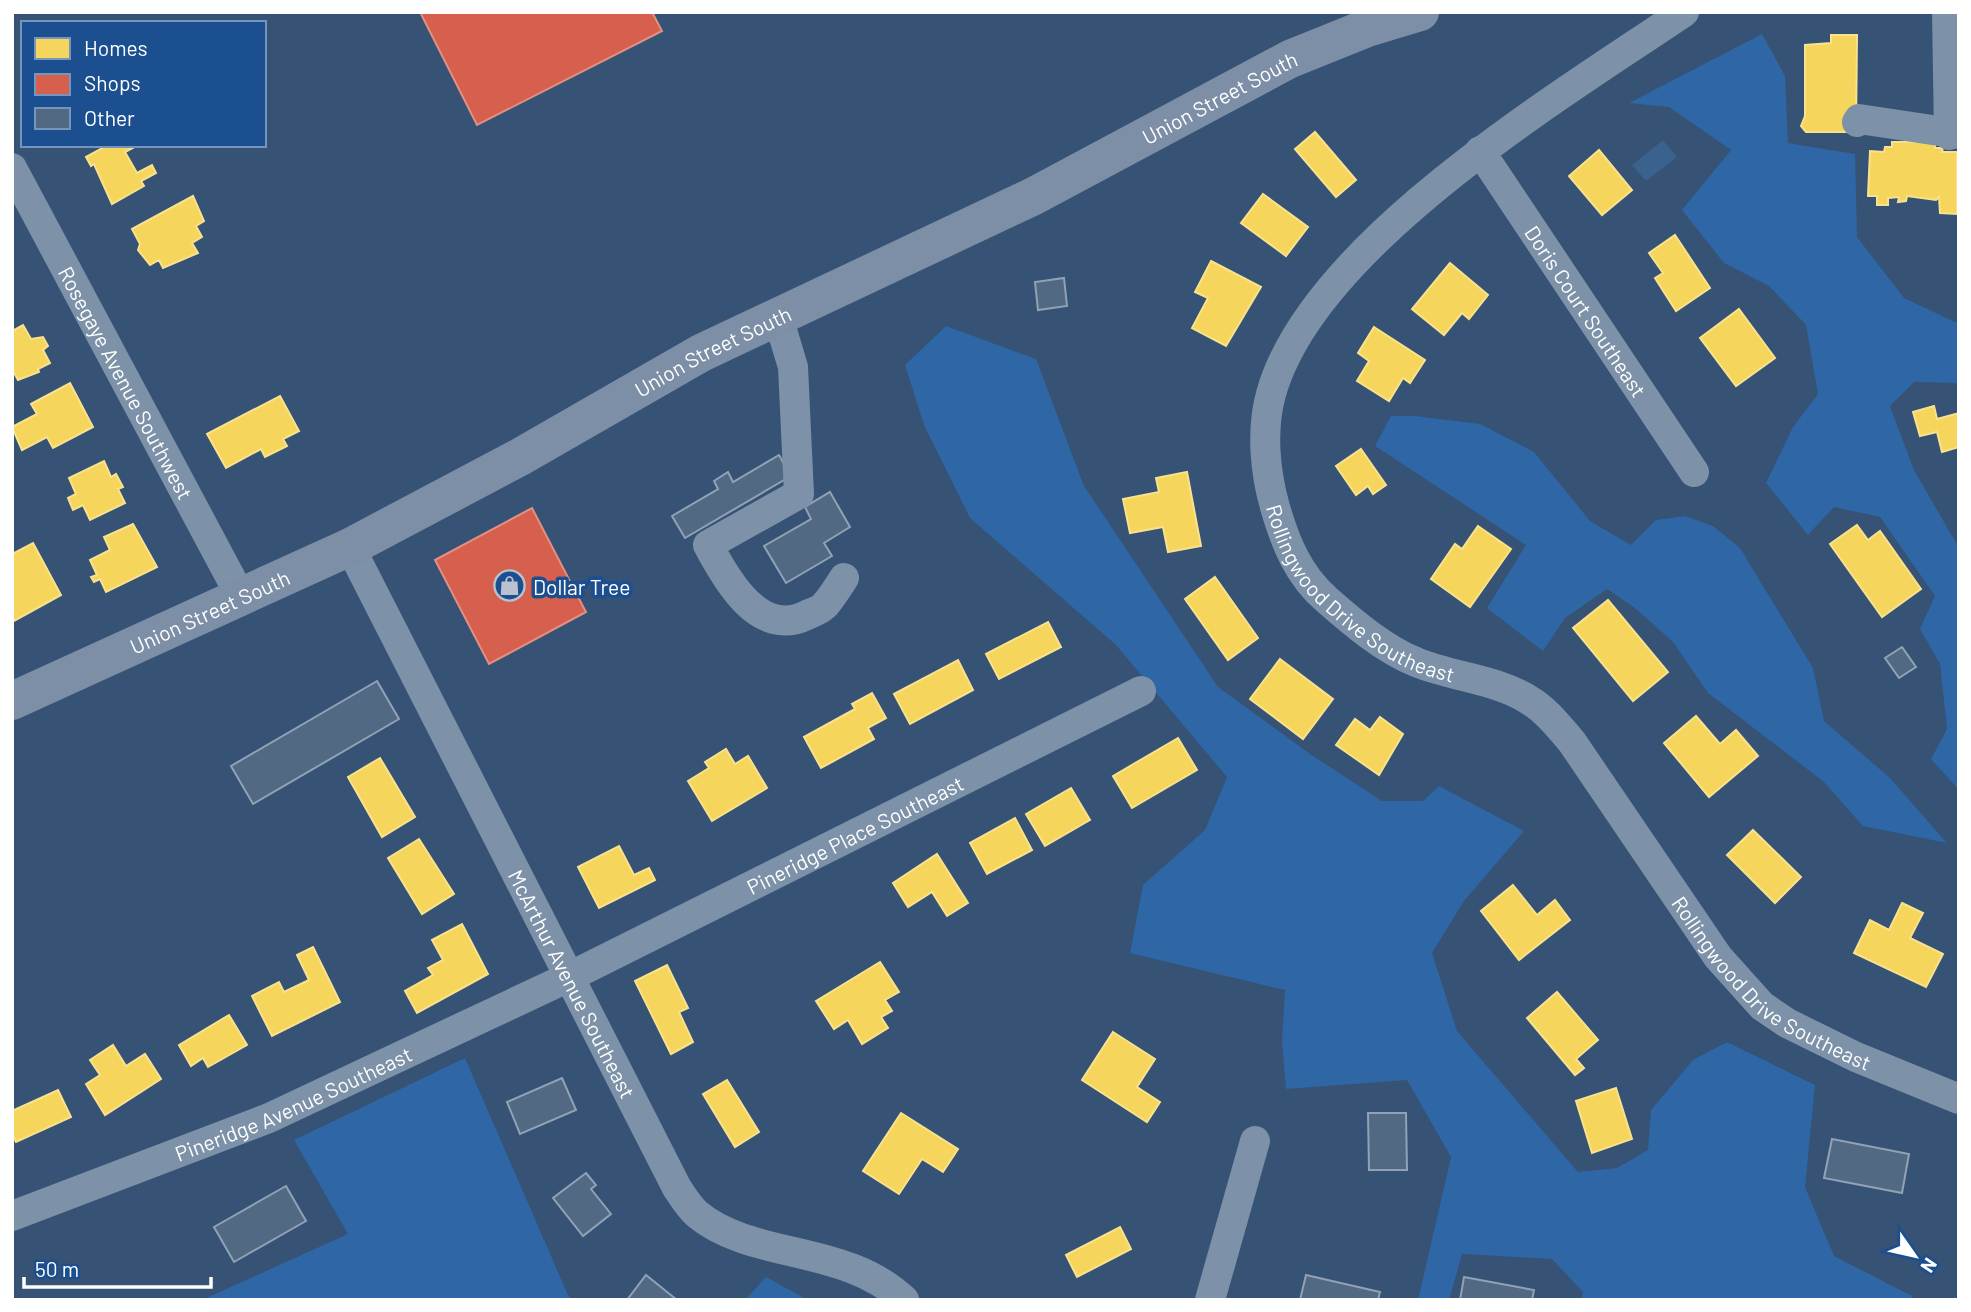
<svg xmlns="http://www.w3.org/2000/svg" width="1971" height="1312" viewBox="0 0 1971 1312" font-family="Barlow,sans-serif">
  <rect width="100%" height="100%" fill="#365274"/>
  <g fill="#2f66a5">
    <path d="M1762 34 1785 76 1788 143 1855 154 1857 237 1904 298 1955 322 1959 321V383L1914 382 1890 406 1914 470 1959 548V790L1931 759 1947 729 1940 664 1920 629 1935 596 1880 517 1834 507 1808 535 1766 483 1793 427 1818 394 1806 325 1769 286 1724 263 1682 210 1731 150 1669 107 1629 103Z"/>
    <path d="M946 326 1036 359 1084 486 1218 687 1310 754 1382 801H1423L1439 786 1524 831 1464 901 1432 953 1457 1031 1578 1172 1617 1168 1648 1150 1651 1110 1693 1060 1727 1042 1815 1085 1805 1187 1834 1256 1912 1296 1913 1300H1581L1583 1292 1552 1259 1462 1254 1449 1300H1418L1451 1157 1407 1080 1286 1089 1282 1042 1285 990 1130 953 1143 885 1205 830 1227 777 1116 645 970 518 924 425 905 365Z"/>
    <path d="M1391 416H1415L1480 424 1534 452 1590 521 1631 545 1656 520 1685 516 1713 526 1740 548 1813 668 1824 721 1890 778 1947 843 1863 826 1824 782 1708 693 1673 642 1635 608 1607 589 1565 618 1543 651 1487 608 1526 545 1375 446Z"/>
    <path d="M465 1058 568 1295 573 1300H202L348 1234 294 1140Z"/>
    <path d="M766 1277 808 1300H745Z"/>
  </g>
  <path fill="#3b618d" d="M1663 140 1677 157 1646 181 1632 165Z"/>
  <g fill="#f6d55c" stroke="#f9e28d" stroke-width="2">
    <path d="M1831 35H1857L1856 132H1806L1801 126 1805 116V45L1831 43Z"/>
    <path d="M1315 132 1356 180 1336 197 1295 149Z"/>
    <path d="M1892 142H1935V148H1943L1942 152H1957V214L1940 213 1939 197 1936 200 1907 196 1906 201 1898 202 1899 197 1888 198V205H1877V196H1868L1870 151 1884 152 1885 147H1892Z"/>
    <path d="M108 145H138L125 152 137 173 152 165 156 173 141 181 144 186 112 204 94 164 91 166 86 157Z"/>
    <path d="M1599 150 1632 190 1602 215 1569 176Z"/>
    <path d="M1263 194 1308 227 1286 256 1241 223Z"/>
    <path d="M193 196 204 221 196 226 202 237 192 243 198 253 163 268 159 260 150 265 138 250 140 244 132 229Z"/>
    <path d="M1675 235 1710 288 1676 311 1655 278 1663 273 1649 253Z"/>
    <path d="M1211 261 1261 287 1226 346 1192 328 1208 298 1195 292Z"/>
    <path d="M1450 263 1488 295 1469 319 1462 313 1444 335 1412 309Z"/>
    <path d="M1739 309 1775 358 1736 386 1700 338Z"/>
    <path d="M23 325 31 339 43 337 48 346 43 350 50 363 38 369 39 372 18 380 12 369V331Z"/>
    <path d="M1374 327 1425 360 1410 383 1403 378 1389 401 1357 381 1369 361 1358 353Z"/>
    <path d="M70 383 93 427 53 448 47 437 22 450 12 427 37 414 31 404Z"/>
    <path d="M280 396 299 431 283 439 287 446 265 457 261 449 226 468 207 434Z"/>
    <path d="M1934 406 1937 419 1959 413V447L1942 452 1937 432 1920 436 1913 412Z"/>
    <path d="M1361 449 1386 485 1373 494 1368 486 1356 495 1336 466Z"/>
    <path d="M104 461 111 477 116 474 123 487 118 489 125 503 90 520 83 505 73 510 68 498 76 494 69 478Z"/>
    <path d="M1187 472 1201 546 1168 552 1163 527 1130 533 1123 499 1159 492 1156 478Z"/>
    <path d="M133 524 157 567 106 592 100 579 94 582 91 577 97 575 90 560 110 550 104 537Z"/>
    <path d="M1857 525 1868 540 1880 531 1921 589 1882 617 1830 544Z"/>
    <path d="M1478 526 1511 549 1470 607 1431 579 1455 544 1462 549Z"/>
    <path d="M33 543 61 595 12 622V554Z"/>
    <path d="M1215 577 1258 638 1228 660 1185 599Z"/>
    <path d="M1608 600 1668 672 1633 701 1573 628Z"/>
    <path d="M1048 622 1061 647 999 679 986 654Z"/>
    <path d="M1280 659 1333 699 1303 739 1250 699Z"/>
    <path d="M958 660 973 690 910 724 894 694Z"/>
    <path d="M872 693 886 718 868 728 874 739 821 768 804 737 855 709 852 704Z"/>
    <path d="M1696 716 1720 744 1736 730 1758 756 1709 797 1664 743Z"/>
    <path d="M1380 717 1403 734 1379 775 1336 745 1355 719 1370 730Z"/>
    <path d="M1178 738 1197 770 1132 808 1113 776Z"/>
    <path d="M726 749 735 764 748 756 767 788 712 821 688 781 709 768 705 762Z"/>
    <path d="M380 758 415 817 382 837 348 777Z"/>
    <path d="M1071 788 1090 820 1045 846 1026 814Z"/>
    <path d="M1015 818 1032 850 987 874 970 843Z"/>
    <path d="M1753 830 1801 877 1775 903 1727 855Z"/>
    <path d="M419 839 454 894 422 914 388 858Z"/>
    <path d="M619 846 634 875 649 868 655 880 599 908 578 867Z"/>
    <path d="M937 854 968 903 947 916 932 892 908 907 893 883Z"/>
    <path d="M1513 885 1537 915 1555 900 1570 920 1519 960 1481 911Z"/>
    <path d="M1902 903 1923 913 1910 938 1943 954 1926 987 1854 953 1870 920 1889 930Z"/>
    <path d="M462 924 488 974 417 1013 405 991 433 975 428 968 443 960 432 940Z"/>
    <path d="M313 947 340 1002 272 1036 252 996 279 982 284 992 309 980 297 955Z"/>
    <path d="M880 962 899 992 885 1000 892 1011 881 1017 888 1028 862 1044 848 1020 834 1029 816 1001Z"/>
    <path d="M667 965 688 1008 679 1012 693 1042 671 1054 635 981Z"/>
    <path d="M1557 992 1598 1040 1576 1059 1584 1068 1575 1075 1527 1018Z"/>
    <path d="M229 1015 247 1045 208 1067 203 1058 191 1066 179 1045Z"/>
    <path d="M1113 1032 1155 1059 1137 1087 1160 1102 1147 1122 1082 1080Z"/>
    <path d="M113 1045 126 1066 145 1054 161 1079 105 1115 86 1084 100 1075 90 1060Z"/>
    <path d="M727 1080 759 1132 735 1147 703 1094Z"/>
    <path d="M1616 1088 1632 1139 1592 1153 1576 1101Z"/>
    <path d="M58 1090 71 1117 16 1142 12 1134V1111Z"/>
    <path d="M901 1113 958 1149 943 1172 922 1159 899 1194 863 1171Z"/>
    <path d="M1120 1227 1131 1249 1077 1277 1066 1255Z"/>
  </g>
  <g fill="#d6604d" stroke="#e29082" stroke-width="2">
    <path d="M420 12H652L662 31 477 125Z"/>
    <path d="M532 508 586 612 489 664 435 560Z"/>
  </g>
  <g fill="#526984" stroke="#92a2b6" stroke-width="2">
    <path d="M1064 278 1067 306 1038 310 1035 282Z"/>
    <path d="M779 455 791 476 685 538 672 516 718 489 714 481 728 472 733 482Z"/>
    <path d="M830 492 850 527 824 543 832 556 786 583 764 546 811 519 805 507Z"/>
    <path d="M1902 647 1916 667 1899 678 1885 658Z"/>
    <path d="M377 681 399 719 253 804 231 766Z"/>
    <path d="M562 1078 576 1110 520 1134 507 1102Z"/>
    <path d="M1368 1113H1406L1407 1170H1369Z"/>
    <path d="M1832 1139 1909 1154 1902 1193 1824 1178Z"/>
    <path d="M586 1173 596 1185 591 1189 611 1214 583 1236 553 1198Z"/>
    <path d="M286 1186 306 1221 234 1262 214 1227Z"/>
    <path d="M646 1275 677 1300H627Z"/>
    <path d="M1306 1275 1380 1292 1378 1300H1300Z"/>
    <path d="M1464 1277 1534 1290 1532 1300H1460Z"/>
  </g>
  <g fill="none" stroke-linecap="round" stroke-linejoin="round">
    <g stroke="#7d92a8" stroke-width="30">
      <path id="s1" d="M1684 12C1560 96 1312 245 1271 394 1261 430 1265 472 1275 507 1285 542 1298 575 1327 600 1352 622 1385 650 1416 662 1452 677 1496 679 1529 700 1546 710 1559 727 1572 742L1718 957 1762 1006 1787 1023 1856 1057 1959 1099"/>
      <path d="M1947 12 1949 135"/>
      <path d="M1857 122 1859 119 1959 134"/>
      <path id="s2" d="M1480 151 1694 472"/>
      <path id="s3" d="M12 168 241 597"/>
      <path d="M778 317 793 367 799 494 708 545C726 579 759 639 807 615 813 612 821 610 825 605 832 597 838 587 844 578"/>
      <path id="s4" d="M350 547 677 1188C683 1197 689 1207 697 1214 752 1260 845 1244 904 1300"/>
      <path id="s5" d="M12 1216 269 1118 569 977 1141 691"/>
      <path d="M1210 1300 1255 1141"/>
    </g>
    <path stroke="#7d8ea7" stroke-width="38" id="s6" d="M12 701 350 547 520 457 701 353 1034 196 1290 59 1367 28 1420 12"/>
  </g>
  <defs>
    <symbol id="shop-ring" viewBox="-11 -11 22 22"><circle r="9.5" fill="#1b4f8f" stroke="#b9c2ce" stroke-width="1.5"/><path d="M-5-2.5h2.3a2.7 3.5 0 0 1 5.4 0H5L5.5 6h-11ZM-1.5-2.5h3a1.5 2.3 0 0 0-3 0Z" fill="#b9c2ce"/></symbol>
  </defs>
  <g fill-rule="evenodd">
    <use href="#shop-ring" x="492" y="568" width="35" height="35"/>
  </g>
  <g text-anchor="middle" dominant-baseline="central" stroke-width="7" stroke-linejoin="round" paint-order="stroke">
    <g font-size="21" fill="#fff" stroke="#1b4f8f">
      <text stroke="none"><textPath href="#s6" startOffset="1351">Union Street South</textPath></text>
      <text stroke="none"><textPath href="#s2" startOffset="192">Doris Court Southeast</textPath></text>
      <text stroke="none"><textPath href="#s6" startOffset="784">Union Street South</textPath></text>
      <text stroke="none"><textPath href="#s3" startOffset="243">Rosegaye Avenue Southwest</textPath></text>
      <text stroke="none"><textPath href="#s1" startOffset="814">Rollingwood Drive Southeast</textPath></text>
      <text stroke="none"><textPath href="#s6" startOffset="217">Union Street South</textPath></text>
      <text stroke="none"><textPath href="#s5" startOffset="926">Pineridge Place Southeast</textPath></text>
      <text stroke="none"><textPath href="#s1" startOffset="1402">Rollingwood Drive Southeast</textPath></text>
      <text stroke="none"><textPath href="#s4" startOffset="490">McArthur Avenue Southeast</textPath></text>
      <text stroke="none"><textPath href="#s5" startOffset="303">Pineridge Avenue Southeast</textPath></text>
    </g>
    <g font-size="21" fill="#fff" stroke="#1b4f8f" text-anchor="start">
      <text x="533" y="586">Dollar Tree</text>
    </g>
  </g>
  <rect width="1971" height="1312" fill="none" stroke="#ffffff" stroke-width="28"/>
  <rect x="21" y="21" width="245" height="126" fill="#1b4f8f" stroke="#7695bc" stroke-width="2"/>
  <rect x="35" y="38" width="35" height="21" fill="#f6d55c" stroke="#7695bc" stroke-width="2"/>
  <text x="84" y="56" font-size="21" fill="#ffffff">Homes</text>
  <rect x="35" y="74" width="35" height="21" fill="#d6604d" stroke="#7695bc" stroke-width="2"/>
  <text x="84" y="91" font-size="21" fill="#ffffff">Shops</text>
  <rect x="35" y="108" width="35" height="21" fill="#526984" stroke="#7695bc" stroke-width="2"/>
  <text x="84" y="126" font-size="21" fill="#ffffff">Other</text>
  <g transform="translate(1915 1256) rotate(124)" stroke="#1b4f8f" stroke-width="5" paint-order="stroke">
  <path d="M0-5L12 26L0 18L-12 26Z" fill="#ffffff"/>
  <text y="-10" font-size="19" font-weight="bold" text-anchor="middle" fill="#ffffff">N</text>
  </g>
  <path d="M24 1277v10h187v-10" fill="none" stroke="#ffffff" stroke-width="3.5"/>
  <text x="35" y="1277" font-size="21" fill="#ffffff" stroke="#1b4f8f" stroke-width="5" paint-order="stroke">50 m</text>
</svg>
